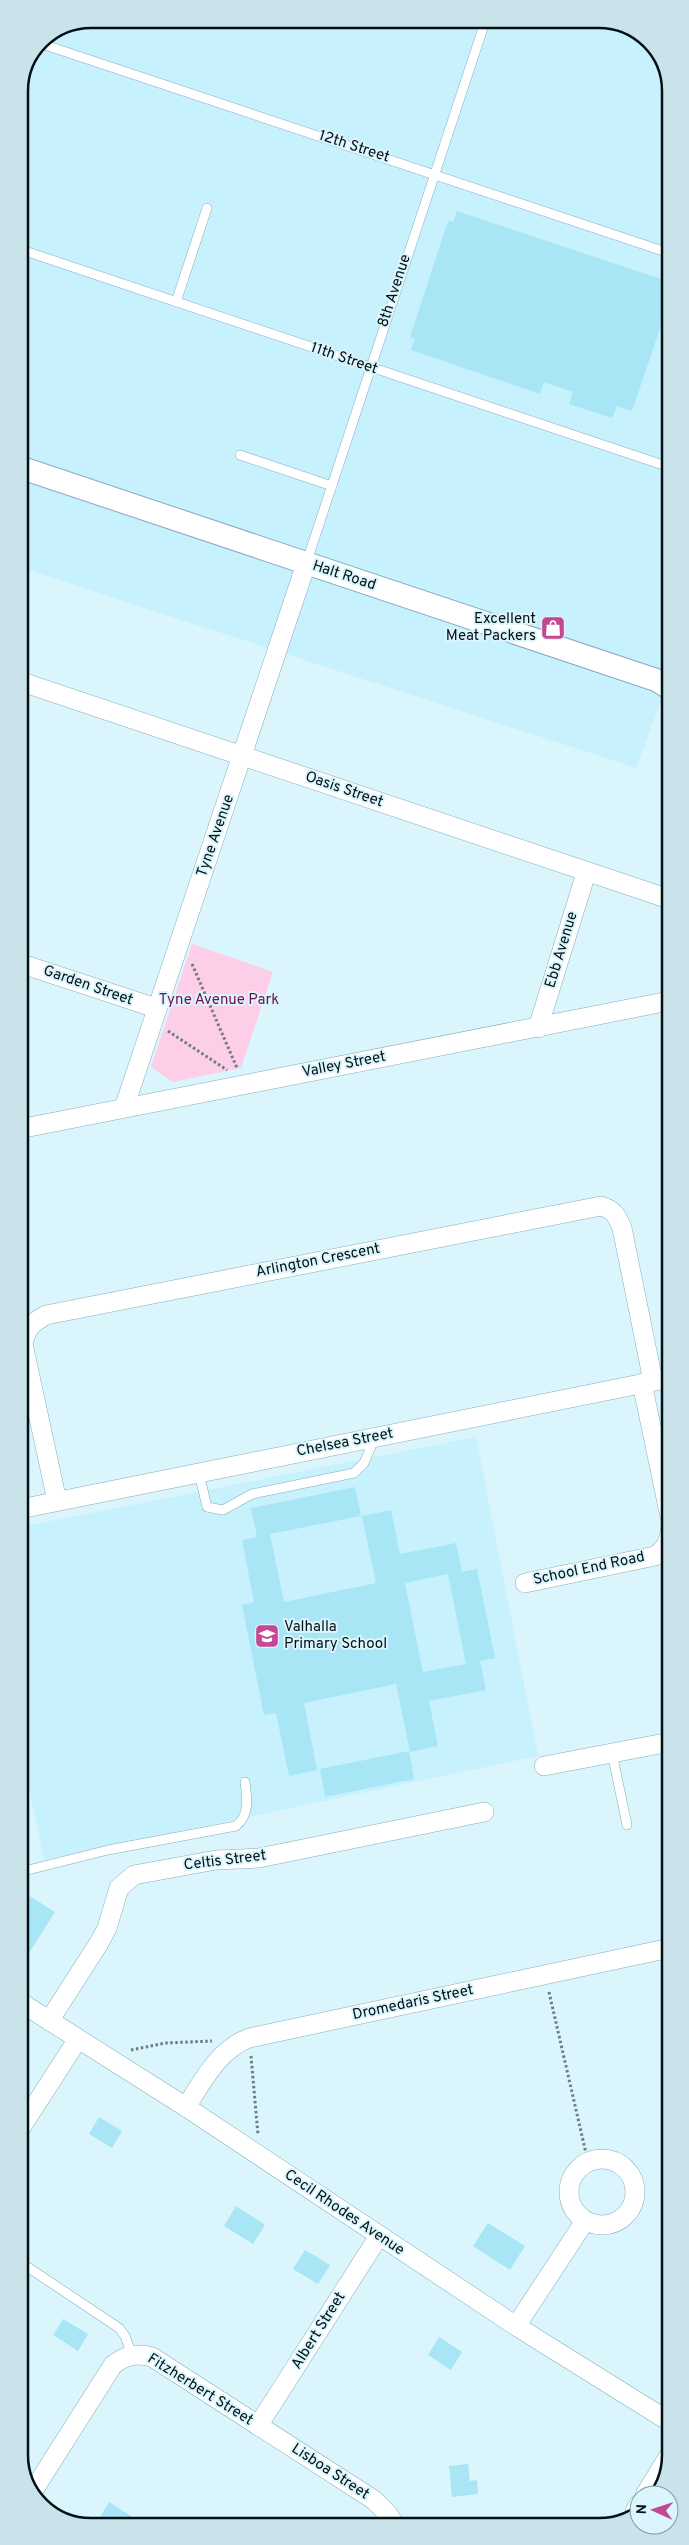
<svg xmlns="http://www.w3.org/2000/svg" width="689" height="2545" viewBox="0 0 689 2545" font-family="Overpass,sans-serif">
  <rect width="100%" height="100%" fill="#dbf5fc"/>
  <g fill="#c7f1fd">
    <path d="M91 19H607L646 37 669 77V679L636 768 19 567V91L40 40Z"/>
    <path d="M476 1437 538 1756 44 1860 20 1744V1527Z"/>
  </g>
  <path fill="#fdcee7" d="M192 944 273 972 241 1068 173 1082 151 1067Z"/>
  <g fill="#a8e6f6" fill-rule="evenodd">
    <path d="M457 211 667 281 663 293 669 294V302L632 411 617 406 612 418 569 404 573 392 544 382 540 394 411 350 415 339 410 337 448 221 453 222Z"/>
    <path d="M355 1487 361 1516 270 1534 284 1602 376 1583 362 1516 391 1510 400 1554 456 1543 462 1572 477 1569 495 1658 480 1661 486 1690 429 1701 438 1746 410 1752 396 1684 304 1703 317 1770 289 1776 276 1713 264 1715 242 1605 254 1602 242 1540 257 1537 251 1508ZM448 1574 466 1664 423 1672 405 1583Z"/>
    <path d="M409 1751 414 1779 325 1797 320 1769Z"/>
    <path d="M20 1890 55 1912 20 1967Z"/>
    <path d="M99 2117 122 2131 112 2148 89 2134Z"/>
    <path d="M236 2206 265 2225 253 2244 224 2226Z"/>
    <path d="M488 2223 525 2246 510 2270 473 2246Z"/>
    <path d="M305 2250 330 2265 318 2284 293 2269Z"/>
    <path d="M63 2319 88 2334 78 2351 53 2335Z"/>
    <path d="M439 2337 462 2352 451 2370 428 2355Z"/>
    <path d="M468 2464 470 2481 477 2480 478 2494 452 2497 449 2466Z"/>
    <path d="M109 2502 147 2526H95Z"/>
  </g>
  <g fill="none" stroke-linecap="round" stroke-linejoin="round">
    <defs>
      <g id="service">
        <path d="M39 43 669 253"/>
        <path d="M19 249 669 467"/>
        <path d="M176 302 207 208"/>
        <path d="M240 455 332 486"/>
        <path d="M306 564 486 19"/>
        <path d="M199 1473 207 1507 223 1510 252 1494 354 1473 364 1463 375 1437"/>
        <path d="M612 1753 627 1825"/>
        <path d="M20 1872 108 1850 236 1826C250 1815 247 1798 245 1782"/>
        <path d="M20 2262 119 2328 125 2336 132 2355"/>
      </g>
      <g id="minor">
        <path d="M19 681 669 899"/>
        <path d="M19 963 156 1008"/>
        <path d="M538 1028 586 873"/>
        <path d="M124 1108 306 564"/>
        <path d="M19 1129 669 1001"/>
        <path d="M642 1383 670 1517"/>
        <path d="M57 1501 23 1344C26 1328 32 1323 46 1315L601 1206C614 1210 617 1216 622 1228L653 1381"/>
        <path d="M20 1509 670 1378"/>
        <path d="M525 1583 655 1556C664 1550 668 1544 670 1533"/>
        <path d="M544 1766 670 1742"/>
        <path d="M20 2002 186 2107 516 2326 670 2422"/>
        <path d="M49 2021 99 1943 107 1928 119 1888 134 1875 216 1860 259 1858 484 1812"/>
        <path d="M186 2107C203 2081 218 2050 249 2038L670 1948"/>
        <path d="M20 2129 78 2039"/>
        <circle cx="602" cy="2192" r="33"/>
        <path d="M516 2326 585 2221"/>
        <path d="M258 2426 379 2236"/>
        <path d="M33 2491 113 2365C126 2355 136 2353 152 2357L374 2500 387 2513 395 2525"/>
        <path d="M645 2495 670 2454"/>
        <path d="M635 2511 639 2504"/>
      </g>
      <path id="tertiary" d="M19 467 656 680 669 688"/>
    </defs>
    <use href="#service" stroke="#84aeba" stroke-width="10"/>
    <use href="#minor" stroke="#84aeba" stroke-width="20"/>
    <use href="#tertiary" stroke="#84aeba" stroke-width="24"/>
    <g stroke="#6a7f84" stroke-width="3" stroke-dasharray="2.5 2.5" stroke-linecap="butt">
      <path d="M192 964 237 1068"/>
      <path d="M168 1031 227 1070"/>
      <path d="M549 1992 588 2162"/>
      <path d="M131 2050 165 2043 212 2041"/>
      <path d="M251 2056 258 2135"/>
    </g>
    <use href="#service" stroke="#fff" stroke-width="9"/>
    <use href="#minor" stroke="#fff" stroke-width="19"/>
    <use href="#tertiary" stroke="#fff" stroke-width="22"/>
  </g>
  <defs>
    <symbol id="shop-square" viewBox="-11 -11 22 22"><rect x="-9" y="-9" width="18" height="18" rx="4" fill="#c44694" stroke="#dbf5fc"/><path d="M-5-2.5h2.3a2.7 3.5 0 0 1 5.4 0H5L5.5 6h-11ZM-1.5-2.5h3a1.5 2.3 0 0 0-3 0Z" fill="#fff"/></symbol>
    <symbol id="school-square" viewBox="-11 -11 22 22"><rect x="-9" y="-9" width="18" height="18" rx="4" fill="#c44694" stroke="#dbf5fc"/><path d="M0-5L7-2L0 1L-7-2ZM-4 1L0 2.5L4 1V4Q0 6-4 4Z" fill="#fff"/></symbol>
  </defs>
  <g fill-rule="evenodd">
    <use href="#shop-square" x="539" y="614" width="28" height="28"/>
    <use href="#school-square" x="253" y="1622" width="28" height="28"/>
  </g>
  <g text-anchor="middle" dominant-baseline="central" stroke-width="4" stroke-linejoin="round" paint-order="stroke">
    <g font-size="15" fill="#021115" stroke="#dbf5fc">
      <text transform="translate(354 147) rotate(18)">12th Street</text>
      <text transform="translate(395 291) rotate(-72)">8th Avenue</text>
      <text transform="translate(344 359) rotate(19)">11th Street</text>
      <text transform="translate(344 576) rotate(18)">Halt Road</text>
      <text transform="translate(344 790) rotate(19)">Oasis Street</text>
      <text transform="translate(216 836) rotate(-71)">Tyne Avenue</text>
      <text transform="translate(562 950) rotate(-73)">Ebb Avenue</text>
      <text transform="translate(88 986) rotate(19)">Garden Street</text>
      <text transform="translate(344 1065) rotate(-11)">Valley Street</text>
      <text transform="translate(318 1261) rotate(-11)">Arlington Crescent</text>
      <text transform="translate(345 1443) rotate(-11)">Chelsea Street</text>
      <text transform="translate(589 1569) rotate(-12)">School End Road</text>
      <text transform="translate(225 1861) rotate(-7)">Celtis Street</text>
      <text transform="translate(413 2003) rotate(-12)">Dromedaris Street</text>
      <text transform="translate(344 2213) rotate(34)">Cecil Rhodes Avenue</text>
      <text transform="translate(319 2331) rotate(-58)">Albert Street</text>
      <text transform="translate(200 2390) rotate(32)">Fitzherbert Street</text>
      <text transform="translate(330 2472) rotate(33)">Lisboa Street</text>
    </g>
    <g font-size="15" fill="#021115" stroke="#dbf5fc" text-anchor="end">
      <text x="536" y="619">Excellent<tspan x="536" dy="17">Meat Packers</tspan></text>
      <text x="284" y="1627" text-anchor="start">Valhalla<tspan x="284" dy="17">Primary School</tspan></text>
    </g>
    <g font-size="15" fill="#6d104e" stroke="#dbf5fc">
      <text x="219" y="1000">Tyne Avenue Park</text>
    </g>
  </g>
  <path d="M0 0H689V2545H0ZM91 28H599A63 63 0 0 1 662 91V2455A63 63 0 0 1 599 2518H91A63 63 0 0 1 28 2455V91A63 63 0 0 1 91 28Z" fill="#cae3ea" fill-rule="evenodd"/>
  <path fill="none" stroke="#021115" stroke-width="2.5" d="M91 28H599A63 63 0 0 1 662 91V2455A63 63 0 0 1 599 2518H91A63 63 0 0 1 28 2455V91A63 63 0 0 1 91 28Z"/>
  <g transform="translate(654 2510) rotate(273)"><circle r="24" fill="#dbf5fc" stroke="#849aa0"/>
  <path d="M0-4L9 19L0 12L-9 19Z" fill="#c44694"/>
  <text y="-8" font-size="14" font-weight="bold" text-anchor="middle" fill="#021115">N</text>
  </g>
</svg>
